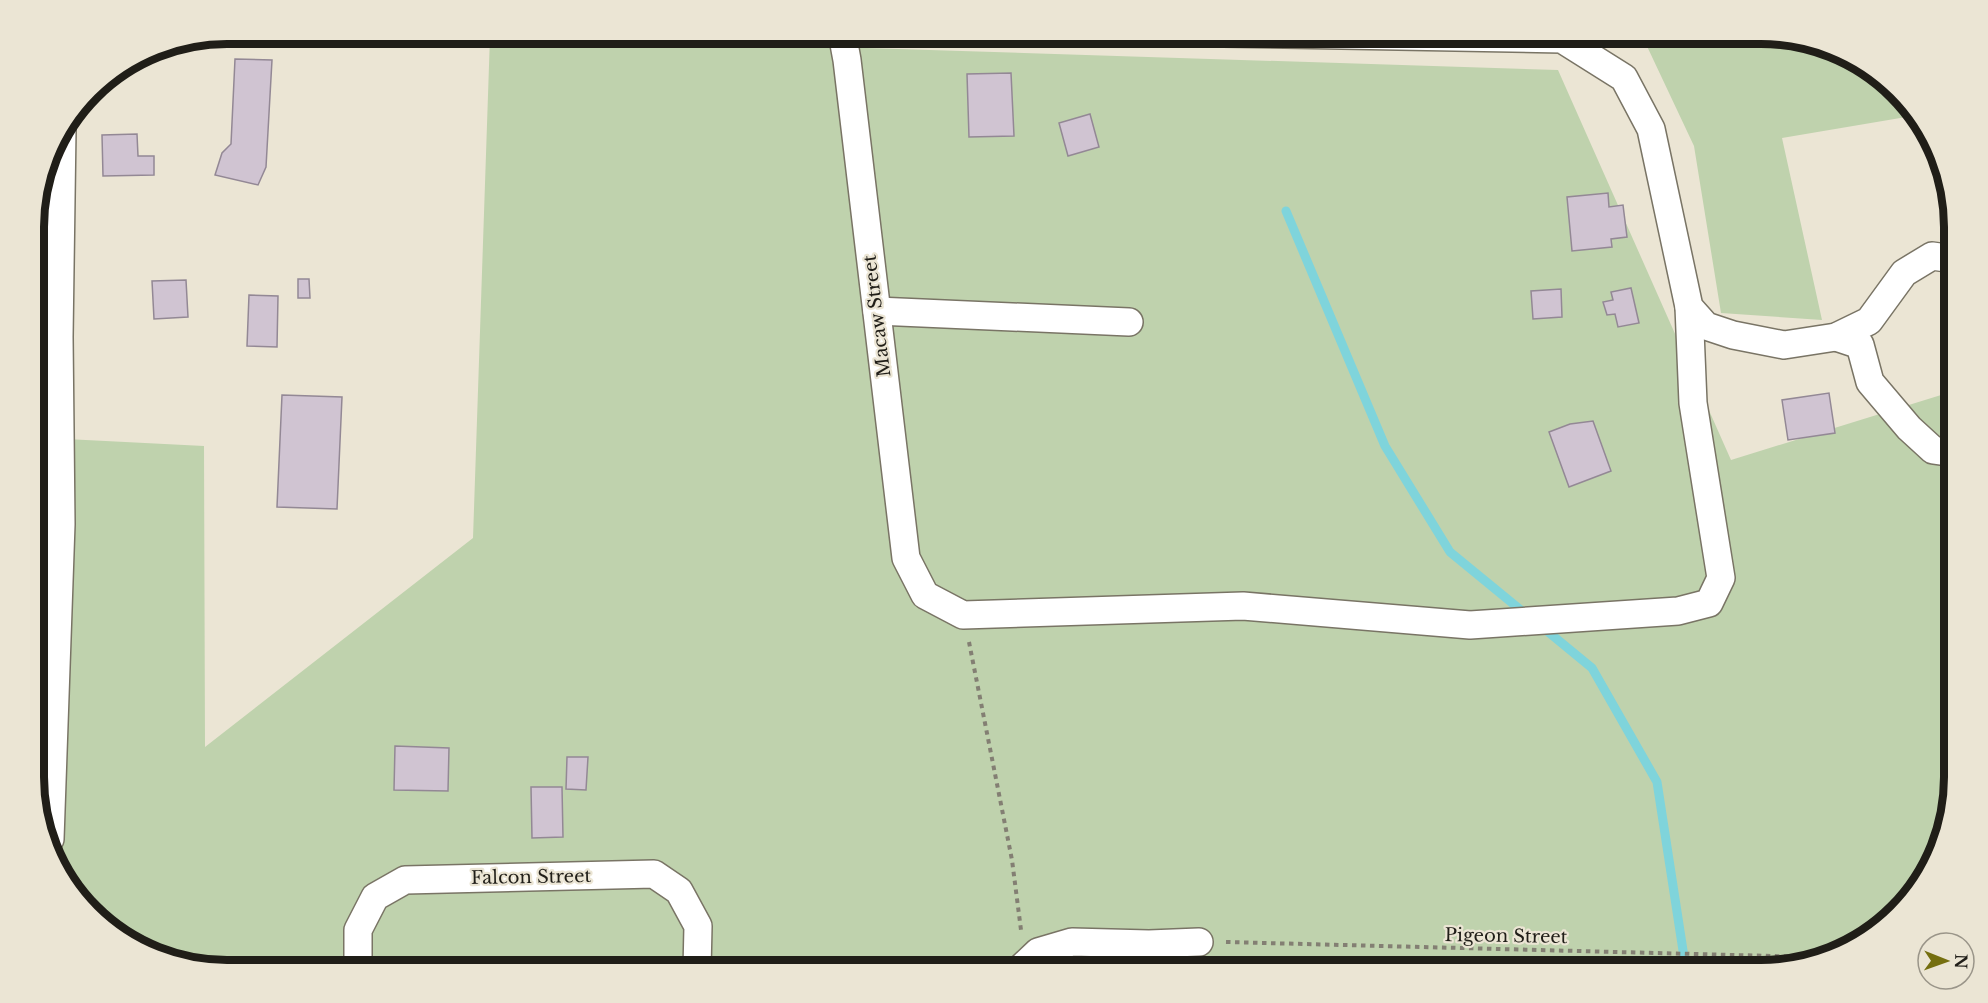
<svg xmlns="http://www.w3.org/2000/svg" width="1988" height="1003" viewBox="0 0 1988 1003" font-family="'Libre Baskerville',serif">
  <rect width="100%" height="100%" fill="#ebe5d4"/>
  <g fill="#bfd2ad">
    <path d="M1613 33H1761L1847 53 1915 109 1918 115 1782 138 1822 320 1721 313 1694 146 1645 42Z"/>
    <path d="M490 36 1558 70 1731 460 1954 391 1955 777 1935 862 1869 938 1774 970H227L141 950 73 894 60 864 66 439 204 446 205 747 473 538Z"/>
    <path d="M53 141 50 515 34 513 33 214Z"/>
    <path d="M35 711H49L46 828 35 802Z"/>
  </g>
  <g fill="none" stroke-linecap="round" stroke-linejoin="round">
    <g stroke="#7fd4db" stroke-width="9">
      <path d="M1286 211 1385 446 1450 552 1528 616"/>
      <path d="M1541 626 1592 668 1657 782 1686 970"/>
    </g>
  </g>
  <g fill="#d0c4d2" stroke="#938895" stroke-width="1.5">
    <path d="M235 59 272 60 266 167 258 185 215 175 222 153 231 144Z"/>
    <path d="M1011 73 1014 136 969 137 967 74Z"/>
    <path d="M1090 114 1099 147 1068 156 1059 123Z"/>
    <path d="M137 134 138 156H154V175L103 176 102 135Z"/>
    <path d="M1608 193 1609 207 1623 205 1627 237 1611 239 1612 247 1572 251 1567 197Z"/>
    <path d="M298 279H309L310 298H298Z"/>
    <path d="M186 280 188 317 154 319 152 281Z"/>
    <path d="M1631 288 1639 323 1618 327 1615 314 1607 315 1603 302 1613 300 1611 292Z"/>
    <path d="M1561 289 1562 317 1533 319 1531 291Z"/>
    <path d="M249 295 278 296 277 347 247 346Z"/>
    <path d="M1829 393 1835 433 1788 440 1782 400Z"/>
    <path d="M282 395 342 397 337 509 277 507Z"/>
    <path d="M1593 421 1611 471 1569 487 1549 432 1570 424Z"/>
    <path d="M395 746 449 748 448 791 394 790Z"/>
    <path d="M567 757H588L586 790 566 789Z"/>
    <path d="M531 787H562L563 837 532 838Z"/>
  </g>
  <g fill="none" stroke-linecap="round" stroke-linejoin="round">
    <defs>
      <g id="street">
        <path d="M842 33 847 60 906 558 925 595 963 615 1243 606 1470 625 1678 611 1709 603 1721 578 1693 403 1689 307"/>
        <path d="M1223 33 1562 39 1624 78 1651 129 1689 307 1706 326 1733 335 1784 345 1836 337 1869 321 1904 273 1932 256 1954 259"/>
        <path d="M877 311 1129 322"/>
        <path d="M1836 337 1860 345 1870 382 1909 428 1933 450 1954 453"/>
        <path d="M50 839 61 524 59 337 62 129"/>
        <path d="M358 970V930L375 897 405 880 654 874 679 891 698 926 697 970"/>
        <path d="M1019 970 1038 952 1072 942 1149 944 1199 942"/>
      </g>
    </defs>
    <use href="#street" stroke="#797465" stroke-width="30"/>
    <g stroke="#837f73" stroke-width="4" stroke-dasharray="4.5 4.5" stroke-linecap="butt">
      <path d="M969 642 1012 860 1021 930"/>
      <path d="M1226 942 1812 957"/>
    </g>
    <use href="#street" stroke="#fff" stroke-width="27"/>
  </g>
  <g text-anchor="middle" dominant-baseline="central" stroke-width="4.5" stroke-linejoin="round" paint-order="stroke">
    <g font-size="18" fill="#201e18" stroke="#ebe5d4">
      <text transform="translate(877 316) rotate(-97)">Macaw Street</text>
      <text transform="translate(531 877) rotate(-1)">Falcon Street</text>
      <text transform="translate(1506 936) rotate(1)">Pigeon Street</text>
    </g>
  </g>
  <path d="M0 0H1988V1003H0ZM227 44H1761A183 183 0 0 1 1944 227V777A183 183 0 0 1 1761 960H227A183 183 0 0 1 44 777V227A183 183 0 0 1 227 44Z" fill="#ebe5d4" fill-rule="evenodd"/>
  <path fill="none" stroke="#201e18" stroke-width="8" d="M227 44H1761A183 183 0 0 1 1944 227V777A183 183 0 0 1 1761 960H227A183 183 0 0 1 44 777V227A183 183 0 0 1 227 44Z"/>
  <g transform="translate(1946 961) rotate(91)"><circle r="28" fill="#ebe5d4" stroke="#9a9589" stroke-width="1.5"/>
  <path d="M0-4.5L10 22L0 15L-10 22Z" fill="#756f0f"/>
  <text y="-9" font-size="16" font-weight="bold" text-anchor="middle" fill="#201e18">N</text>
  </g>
</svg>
